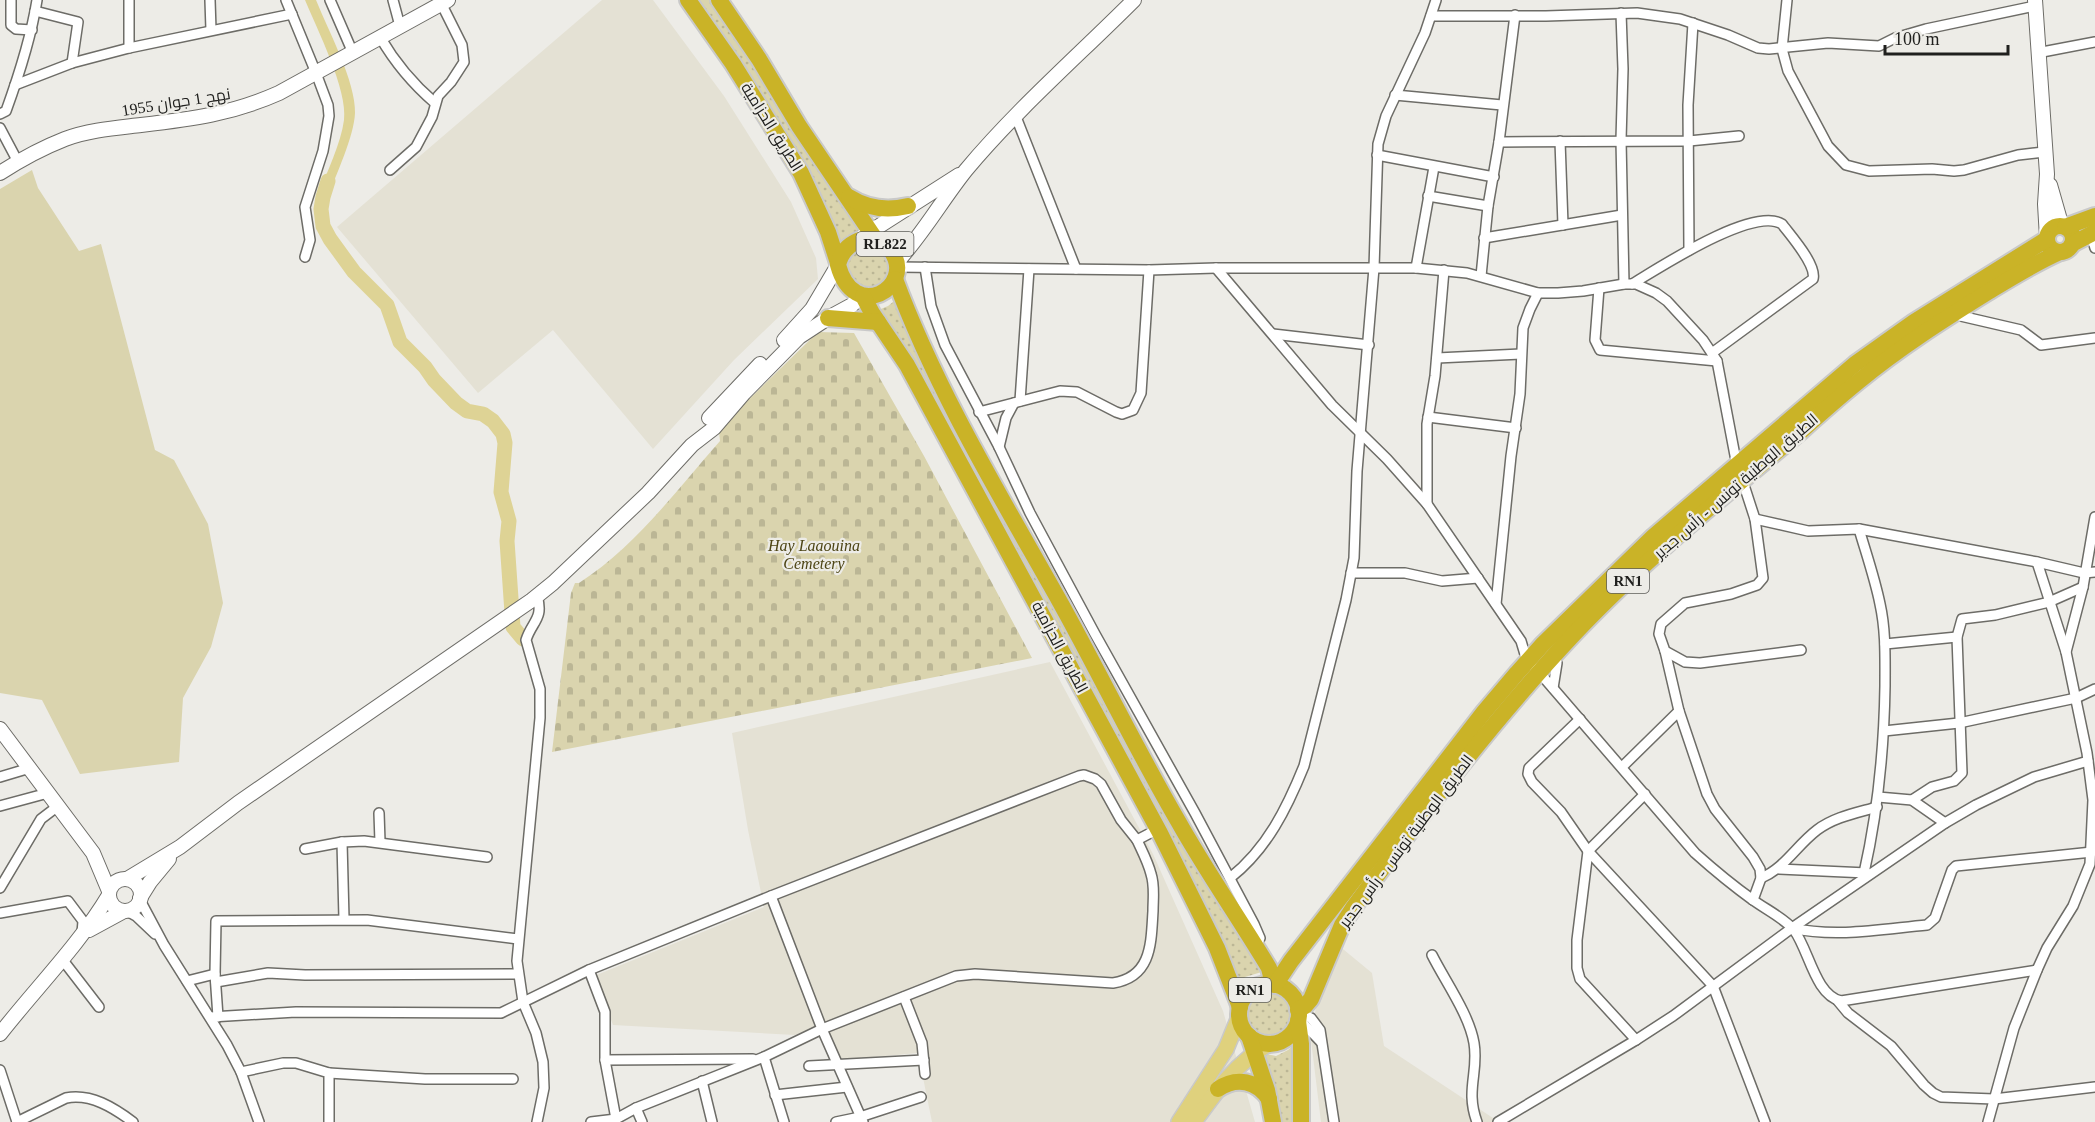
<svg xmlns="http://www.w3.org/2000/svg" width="2095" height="1122" viewBox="0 0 2095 1122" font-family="'Times New Roman',Cairo,serif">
  <defs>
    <pattern id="grass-dots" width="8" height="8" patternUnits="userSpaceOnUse" patternTransform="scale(1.5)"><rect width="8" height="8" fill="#dad4ae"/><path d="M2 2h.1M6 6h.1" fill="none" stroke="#bbb695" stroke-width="1.8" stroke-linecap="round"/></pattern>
    <pattern id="cemetery-stones" width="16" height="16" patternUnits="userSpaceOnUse" patternTransform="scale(1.5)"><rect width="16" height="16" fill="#dad4ae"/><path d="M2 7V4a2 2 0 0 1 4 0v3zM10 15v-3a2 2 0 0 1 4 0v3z" fill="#bbb695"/></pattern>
  </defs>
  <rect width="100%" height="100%" fill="#edece7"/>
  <g fill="#e4e1d4">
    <path d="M602 0H653L724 96 791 202 816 258 818 279 734 360 653 449 553 330 478 393 337 227Z"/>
    <path d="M1050 662 1153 854 1223 1011 1255 1122H932L918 1053 840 1060 824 1024 795 1035 613 1025 594 976 764 907 748 830 732 733Z"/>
    <path d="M1338 945 1372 973 1384 1046 1499 1122H1321L1311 1040 1320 980Z"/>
  </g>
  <g fill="url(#grass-dots)">
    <path d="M696 0H715L865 227 847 236 838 244Z"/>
    <path d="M867 245C888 254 889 255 889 277L876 290 850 284 845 259 850 251Z"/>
    <path d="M898 298 900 313 915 351 1077 647 1265 971 1245 977 1238 988 876 311 888 306Z"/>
    <circle cx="1269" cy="1014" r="22"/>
    <path d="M1298 1041V1122H1279L1262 1053 1276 1056 1288 1050Z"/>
  </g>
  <path fill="url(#cemetery-stones)" d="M818 332 854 333 924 456 1032 658 552 752 571 593 575 583H579C635 547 675 492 720 441L719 432 738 410Z"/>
  <path fill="#dad4ae" d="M32 170 38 188 79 251 101 244 155 450 174 460 208 524 223 603 211 647 183 698 179 762 80 774 42 700 0 693V189Z"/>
  <path fill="#ded395" d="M305 0H316C328 30 356 82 355 113 354 137 336 174 328 197L329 202 315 199 318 195C327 172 341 143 344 120 348 90 317 29 305 0Z"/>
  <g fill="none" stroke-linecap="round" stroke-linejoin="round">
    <path stroke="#ded395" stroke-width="15" d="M328 181 323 197 321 209 323 226 330 239 354 272 387 305 400 342 425 367 434 380 456 403 467 411 483 414 493 421 503 434 505 443 501 492 509 521 507 541 513 627 523 639"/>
    <defs>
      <g id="street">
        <path d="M11 0V25L16 29 32 30"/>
        <path d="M129 0V48"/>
        <path d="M210 0 211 30"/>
        <path d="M286 0 316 73 328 105 329 116 323 151 305 207 310 240 305 257"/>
        <path d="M330 0 353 53"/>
        <path d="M393 0 400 26"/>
        <path d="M1787 0 1782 49 1788 71 1828 146 1846 165 1869 171 1932 169 1954 171 1964 170 2018 155 2044 152"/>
        <path d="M35 11 78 22 72 63"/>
        <path d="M1621 13 1623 69 1621 140 1624 284"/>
        <path d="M1431 16H1546L1637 13 1680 19 1728 35 1758 48 1769 49 1828 43 1879 46 1895 38 1926 29 2035 6"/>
        <path d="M380 37C394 61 414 85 435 103"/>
        <path d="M2037 53 2095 42"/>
        <path d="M15 85 72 63 129 48 292 14"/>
        <path d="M1395 95 1502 105"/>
        <path d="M0 114 6 111C19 75 31 38 37 0"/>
        <path d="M1016 117 1076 269"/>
        <path d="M0 128 18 162"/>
        <path d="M1560 141 1563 225"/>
        <path d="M1499 142 1689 141 1739 136"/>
        <path d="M1377 155 1494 177"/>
        <path d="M390 170 416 147 432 117 438 96 451 82 464 62 462 45 441 3"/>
        <path d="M1428 196 1488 206"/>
        <path d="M2091 234 2095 248"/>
        <path d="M1484 238 1622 215"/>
        <path d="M1689 250 1688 105 1693 23"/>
        <path d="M897 267 1149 270 1216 268H1416L1467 273 1538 293H1558L1583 291 1624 284H1636L1656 293 1667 301 1703 340 1717 361 1737 466"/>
        <path d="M925 267 931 306 945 345 999 447 1030 513 1095 634 1195 813 1254 924 1260 938 1256 947"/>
        <path d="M1216 268 1332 405 1387 459 1427 504 1521 641 1527 661 1539 672 1695 853C1714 870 1732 885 1753 900 1765 909 1784 918 1794 930 1809 950 1815 995 1841 1001L2037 970"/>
        <path d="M1416 268 1434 167"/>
        <path d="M1481 276 1488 206 1499 142 1515 15"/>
        <path d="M1632 284C1659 268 1753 206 1782 224 1791 236 1817 265 1813 279L1712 353"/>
        <path d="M1599 288 1595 340 1600 350 1717 361"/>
        <path d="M1952 314 2021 330 2041 345 2095 338"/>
        <path d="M1273 334 1369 345"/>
        <path d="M1437 358 1521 354"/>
        <path d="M1020 401 1029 269"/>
        <path d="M979 412 1060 391 1077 392 1116 412 1122 414 1133 410 1141 393 1149 270"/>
        <path d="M1428 417 1516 428"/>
        <path d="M999 447 1006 418 1014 403"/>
        <path d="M1742 479 1755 519 1763 578 1757 585 1731 594 1685 603 1661 624 1659 634 1665 651 1685 662 1700 663 1801 650"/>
        <path d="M1427 504V424L1435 376 1444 270"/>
        <path d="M1755 519 1808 531 1859 529 2037 562 2084 573 2095 572"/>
        <path d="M1859 529C1866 553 1875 579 1880 604 1886 631 1885 658 1885 686 1884 750 1878 811 1864 873"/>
        <path d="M2037 562 2066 652"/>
        <path d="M1351 573H1405L1442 581 1478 578"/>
        <path d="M1496 604 1511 456 1520 394 1523 328 1530 309 1538 293"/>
        <path d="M1885 644 1957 637"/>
        <path d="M1665 651 1679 711 1707 794 1715 809 1753 857 1760 869 1761 878 1753 900"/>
        <path d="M1553 688 1557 663 1554 655"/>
        <path d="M1580 719 1529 768 1528 774 1532 782 1561 812 1588 851 1713 986 1765 1122"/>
        <path d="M1884 731 1959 723 2076 698 2095 689"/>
        <path d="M1622 767 1679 711"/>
        <path d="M0 777 30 768"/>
        <path d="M1878 797 1912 800 1945 823"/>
        <path d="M1912 800 1932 787 1954 781 1962 773 1957 637 1962 619 1995 615 2049 602 2083 587"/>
        <path d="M0 806 48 793"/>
        <path d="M379 813 380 842"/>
        <path d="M342 842 344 919"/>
        <path d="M305 849 342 842 364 841 487 857"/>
        <path d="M1779 869 1867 873"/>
        <path d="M1230 878C1267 849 1287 808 1304 766L1346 600 1354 558 1357 471 1374 268 1378 144 1386 116 1425 33 1436 0"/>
        <path d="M1761 878C1785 868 1796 846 1817 830 1834 817 1856 813 1877 807"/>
        <path d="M0 888 41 819 58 806"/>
        <path d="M771 896 822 1029 863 1122"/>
        <path d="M140 900 164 945 227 1045 241 1072 259 1122"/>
        <path d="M127 911 136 916 155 934"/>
        <path d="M0 913 68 901 83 921 82 933"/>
        <path d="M1792 928C1836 938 1883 929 1927 925L1935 918 1952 870 1956 866 2092 852"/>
        <path d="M1432 955C1445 981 1469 1014 1474 1043 1479 1072 1465 1090 1477 1122"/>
        <path d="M62 959 99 1007"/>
        <path d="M589 970 605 1012V1060L616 1119"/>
        <path d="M187 981 215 974"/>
        <path d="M216 982 268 973 305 975 518 974"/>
        <path d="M904 997 922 1043 925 1074"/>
        <path d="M1838 1001 1848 1013 1891 1046 1924 1085 1933 1093 1941 1097 1994 1099 2095 1087"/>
        <path d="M1298 1012 1311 1018 1320 1030 1334 1122"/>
        <path d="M211 1017 296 1012 501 1013 589 970 771 896 1079 776 1084 775 1095 779 1101 784 1121 820 1137 840 1158 829"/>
        <path d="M218 1017 215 974 216 921 367 920 518 939"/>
        <path d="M1299 1019 1321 1042"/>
        <path d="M1636 1040 1580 979 1577 968V940L1588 851 1645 794"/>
        <path d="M764 1057 784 1122"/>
        <path d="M605 1060 753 1059"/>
        <path d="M809 1066 924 1060"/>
        <path d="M0 1070 17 1122"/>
        <path d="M241 1072 283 1063H296L329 1073V1122"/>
        <path d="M329 1073 425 1079H513"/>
        <path d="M702 1081 712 1122"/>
        <path d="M775 1095 847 1087"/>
        <path d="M636 1108 642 1122"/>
        <path d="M17 1122 66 1098C91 1093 114 1108 133 1122"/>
        <path d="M537 1122 544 1088 543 1062 536 1033 523 1002 517 961 540 718V689L526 640C532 621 544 619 537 596"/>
        <path d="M591 1122 616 1119 636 1108 764 1057 822 1029 956 976 975 974 1113 983C1152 977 1151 943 1153 911 1153 898 1155 886 1151 874 1148 862 1142 851 1137 840"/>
        <path d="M836 1122 860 1117 921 1097"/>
        <path d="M1498 1122 1636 1040 1673 1016 1792 928 1945 823 1976 805 2034 777 2088 761"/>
        <path d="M1988 1122 2014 1028 2037 970 2047 948 2073 906 2090 864 2093 800 2087 753 2066 652 2083 587 2095 517"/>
      </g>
      <g id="secondary">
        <path d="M2035 0 2047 174 2045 204 2047 238"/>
        <path d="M0 173C20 160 42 148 65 139 89 130 116 128 141 125 192 119 232 114 279 93L448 0"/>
        <path d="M2050 185 2062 227"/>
        <path d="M862 237 959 175"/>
        <path d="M897 262C923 234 942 200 966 170 1017 109 1078 56 1134 0"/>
        <path d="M784 340 812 309 838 265"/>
        <path d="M709 418 760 364"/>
        <path d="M0 729 93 853 109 891"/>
        <path d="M127 879 180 847 238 803 532 600 553 583 648 493 692 445 714 428 744 393 799 337 828 318 852 305 861 296"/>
        <circle cx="125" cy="895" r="16"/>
        <path d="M140 898 150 882 169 859"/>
        <path d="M89 930 124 911"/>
        <path d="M0 1034C36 988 79 945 109 895"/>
      </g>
      <g id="primary">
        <path d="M1179 1122 1226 1049 1239 1017"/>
        <path d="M1194 1122C1217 1090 1235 1064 1270 1043"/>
      </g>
      <g id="highway">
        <path d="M688 0 733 64 801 173 828 232 838 263"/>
        <path d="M719 0 759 59 799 126 876 240"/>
        <path d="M849 197C868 209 887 211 908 206"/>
        <circle cx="2060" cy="239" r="13"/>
        <path d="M2065 227 2095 216"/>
        <path d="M863 239C875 238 886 242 892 252 915 287 854 324 838 265 841 252 850 243 863 239Z"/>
        <path d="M2072 244 2095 232"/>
        <path d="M895 279C937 392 1001 497 1060 602 1100 674 1136 749 1178 821 1206 871 1239 918 1269 968L1273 984"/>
        <path d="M863 296 872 313 907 365 1160 833 1217 948 1240 1007"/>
        <path d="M828 318 878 322"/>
        <circle cx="1269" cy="1014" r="30"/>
        <path d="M1275 985 1291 961 1484 712 1517 673 1542 645 1654 536 1855 364 1914 322 2047 239"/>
        <path d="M1298 1010 1305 1006 1311 999 1342 925 1353 908C1423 813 1493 720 1574 634 1644 560 1722 497 1800 432 1819 415 1839 397 1859 381 1899 348 1943 320 1988 292 2011 278 2035 263 2060 252"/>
        <path d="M1298 1021 1301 1044V1122"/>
        <path d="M1249 1036 1267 1090 1273 1122"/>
        <path d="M1218 1089C1237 1076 1257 1081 1269 1099"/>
      </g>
    </defs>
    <use href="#street" stroke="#6d6c67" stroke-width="12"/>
    <use href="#secondary" stroke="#6d6c67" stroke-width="16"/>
    <use href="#primary" stroke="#c9c9c9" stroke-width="18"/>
    <use href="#highway" stroke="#c9c9c9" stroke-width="20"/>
    <use href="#street" stroke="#fff" stroke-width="9"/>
    <use href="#secondary" stroke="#fff" stroke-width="14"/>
    <use href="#primary" stroke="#dfd17d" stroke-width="15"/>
    <use href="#highway" stroke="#cab327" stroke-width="16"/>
  </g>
  <g text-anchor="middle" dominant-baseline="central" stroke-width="4.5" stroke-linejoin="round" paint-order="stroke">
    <g fill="#edece7" stroke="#5e5d5a" stroke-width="1.5">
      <rect x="856.5" y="232" width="57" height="24" rx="4.5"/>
      <rect x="1607" y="569" width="42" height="24" rx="4.5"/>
      <rect x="1229" y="978" width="42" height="24" rx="4.5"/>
    </g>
    <g font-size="15" font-weight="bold" fill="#20201e">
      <text x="885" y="244">RL822</text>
      <text x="1628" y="581">RN1</text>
      <text x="1250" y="990">RN1</text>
    </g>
    <g font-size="16" fill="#20201e" stroke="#edece7">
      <text transform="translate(176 102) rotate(-9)">نهج 1 جوان 1955</text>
      <text transform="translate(772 127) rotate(58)">الطريق الحزامية</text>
      <text transform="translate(1736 486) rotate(-41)">الطريق الوطنية تونس - رأس جدير</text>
      <text transform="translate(1060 647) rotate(62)">الطريق الحزامية</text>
      <text transform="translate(1406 841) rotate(-53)">الطريق الوطنية تونس - رأس جدير</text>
    </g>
    <g font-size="16" font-style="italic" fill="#4d4515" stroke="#edece7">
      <text x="814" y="545">Hay Laaouina<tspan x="814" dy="18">Cemetery</tspan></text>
    </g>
  </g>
  <path d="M1885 45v9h123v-9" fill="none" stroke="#20201e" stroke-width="3"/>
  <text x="1894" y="45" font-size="18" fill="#20201e" stroke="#edece7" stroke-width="4.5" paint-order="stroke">100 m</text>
</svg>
